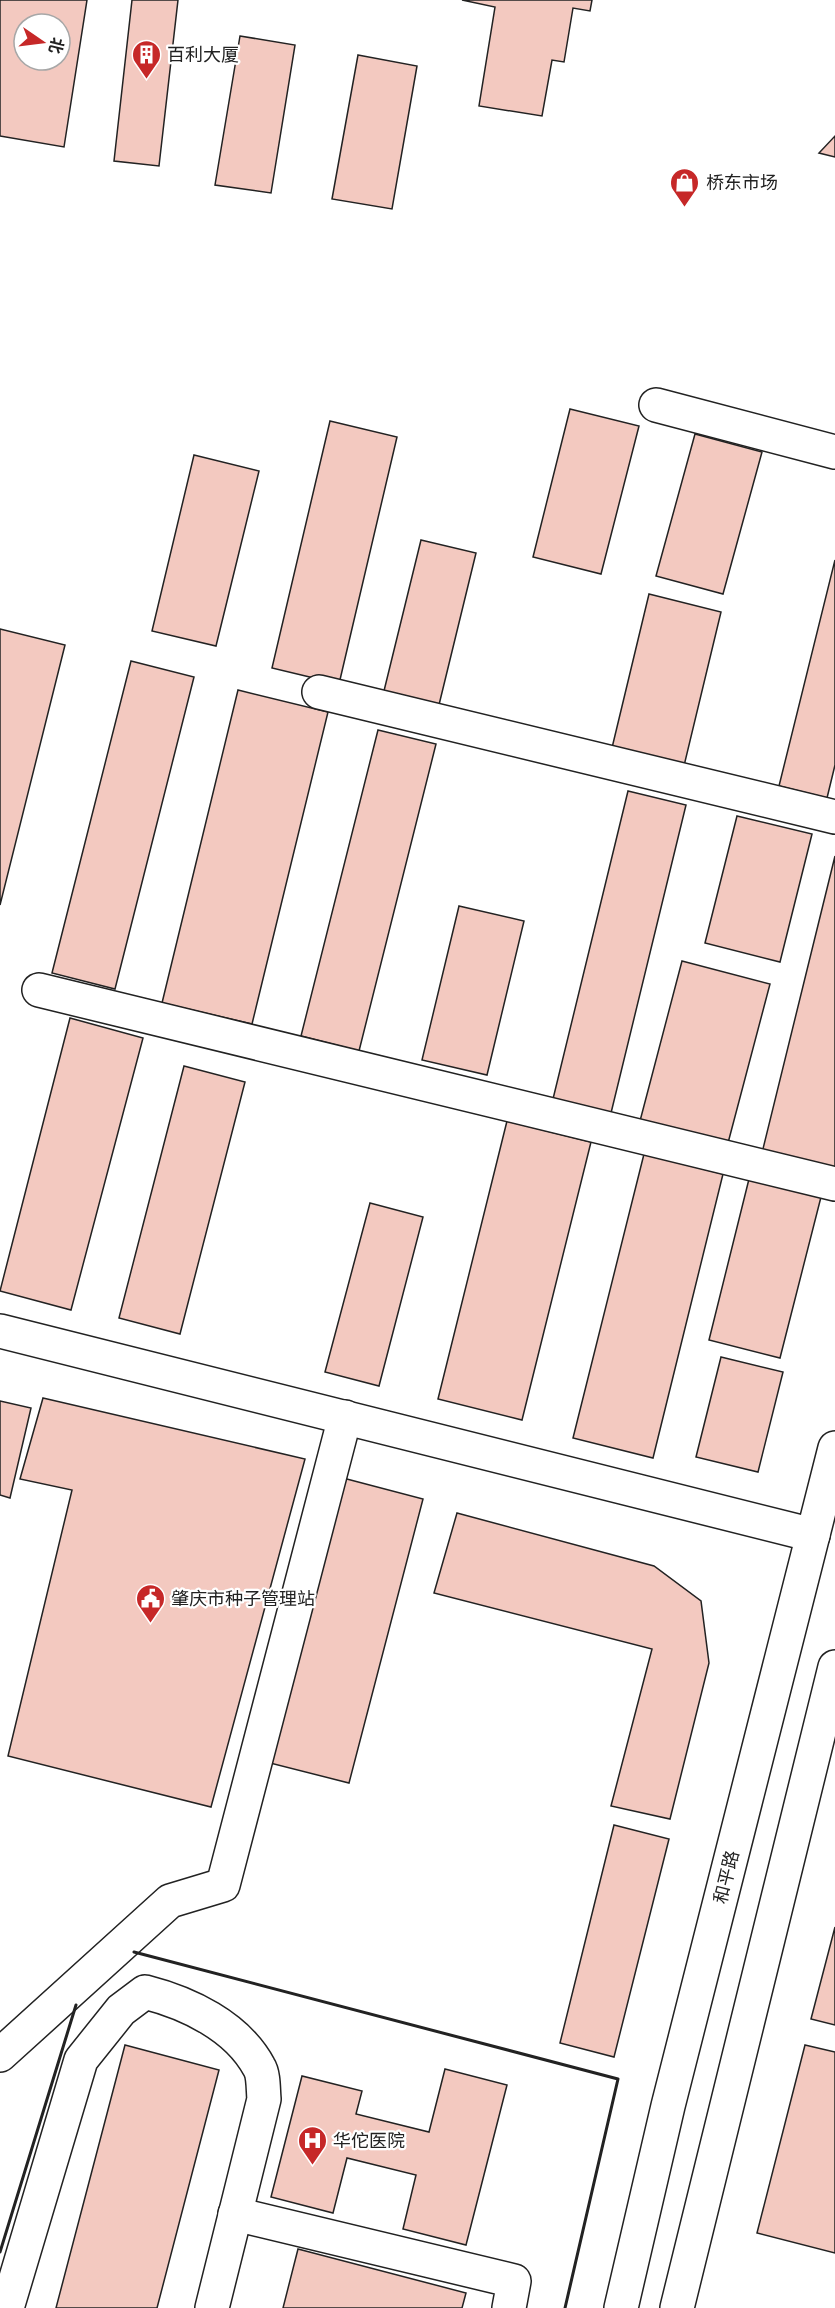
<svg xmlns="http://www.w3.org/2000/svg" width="835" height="2308" viewBox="0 0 835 2308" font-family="'DejaVu Sans','Noto Sans SC',sans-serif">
  <rect width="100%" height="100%" fill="#fff"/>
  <g fill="#f3c9c0" stroke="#222" stroke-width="1.5" fill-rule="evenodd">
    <path d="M0 0H87L64 147 0 136ZM24 24H60V60H24Z"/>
    <path d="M132 0H178L159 166 114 161Z"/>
    <path d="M462 0H592L590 11 573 8 564 62 552 60 542 116 479 106 495 7Z"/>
    <path d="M240 36 295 45 271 193 215 185Z"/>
    <path d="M358 55 417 66 392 209 332 199Z"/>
    <path d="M835 136V157L819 153Z"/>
    <path d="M570 409 639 426 601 574 533 557Z"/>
    <path d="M330 421 397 437 339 684 272 668Z"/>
    <path d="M695 434 762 452 723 594 656 576Z"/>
    <path d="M194 455 259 471 216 646 152 631Z"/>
    <path d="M421 540 476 553 437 713 382 699Z"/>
    <path d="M835 560V765L827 798 779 786Z"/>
    <path d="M649 594 721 612 683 770 611 752Z"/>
    <path d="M0 629 65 645 0 905Z"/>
    <path d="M131 661 194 677 115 989 52 973Z"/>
    <path d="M238 690 328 712 252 1024 162 1003Z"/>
    <path d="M378 730 436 744 359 1051 301 1036Z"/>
    <path d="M628 791 686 805 611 1113 553 1099Z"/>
    <path d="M737 816 812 834 780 962 705 943Z"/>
    <path d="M835 856V1169L761 1157Z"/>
    <path d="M459 906 524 921 487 1075 422 1060Z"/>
    <path d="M682 961 770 984 728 1143 640 1121Z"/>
    <path d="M70 1018 143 1038 71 1310 0 1291Z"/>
    <path d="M184 1066 245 1082 180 1334 119 1318Z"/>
    <path d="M507 1121 591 1142 522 1420 438 1399Z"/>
    <path d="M644 1154 723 1174 653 1458 573 1438Z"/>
    <path d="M749 1179 821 1197 780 1358 709 1340Z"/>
    <path d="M370 1203 423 1217 379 1386 325 1372Z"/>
    <path d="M721 1357 783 1372 758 1472 696 1457Z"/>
    <path d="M43 1398 305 1459 211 1807 8 1756 72 1490 20 1479Z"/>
    <path d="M0 1401 31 1408 10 1498 0 1495Z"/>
    <path d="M343 1478 423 1499 349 1783 270 1763Z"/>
    <path d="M457 1513 654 1566 701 1601 709 1663 670 1819 611 1806 652 1649 434 1593Z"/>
    <path d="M614 1825 669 1839 614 2057 560 2043Z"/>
    <path d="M835 1927V2025L811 2019Z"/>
    <path d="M125 2045 219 2070 157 2308H56Z"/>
    <path d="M805 2045 835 2052V2253L757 2233Z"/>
    <path d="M445 2069 507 2085 466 2245 403 2229 416 2175 347 2158 333 2213 271 2197 302 2076 362 2091 356 2114 429 2132Z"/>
    <path d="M298 2249 466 2293 462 2308H283Z"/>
  </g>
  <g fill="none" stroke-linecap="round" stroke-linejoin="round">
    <defs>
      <g id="minor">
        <path d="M656 405 835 452"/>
        <path d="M319 692 835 817"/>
        <path d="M39 990 835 1184"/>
        <path d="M0 1331 813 1535"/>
        <path d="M0 2055 170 1901 223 1885 345 1417"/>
        <path d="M235 2214 514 2281 509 2308"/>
        <path d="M7 2308 81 2060 121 2010 145 1992C188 2003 237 2026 259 2067 264 2075 263 2090 264 2099L212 2308"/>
      </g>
      <g id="major">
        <path d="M621 2308 668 2106 835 1448"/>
        <path d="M677 2308 835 1667"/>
      </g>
    </defs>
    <use href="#minor" stroke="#222" stroke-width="36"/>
    <use href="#major" stroke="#222" stroke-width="36"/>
    <use href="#minor" stroke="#fff" stroke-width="33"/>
    <use href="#major" stroke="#fff" stroke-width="33"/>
    <g stroke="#222" stroke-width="3">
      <path d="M134 1952 618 2079 565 2308"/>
      <path d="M0 2252 76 2005"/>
    </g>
  </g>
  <defs>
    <symbol id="building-pin" viewBox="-11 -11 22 30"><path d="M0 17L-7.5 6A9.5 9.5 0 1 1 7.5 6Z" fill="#c62828" stroke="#fff"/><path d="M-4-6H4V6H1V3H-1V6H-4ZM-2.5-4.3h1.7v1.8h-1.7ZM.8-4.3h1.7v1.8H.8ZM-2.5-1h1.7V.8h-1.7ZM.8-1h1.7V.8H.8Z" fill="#fff"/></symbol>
    <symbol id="shop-pin" viewBox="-11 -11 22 30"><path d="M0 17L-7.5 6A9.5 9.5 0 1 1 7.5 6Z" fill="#c62828" stroke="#fff"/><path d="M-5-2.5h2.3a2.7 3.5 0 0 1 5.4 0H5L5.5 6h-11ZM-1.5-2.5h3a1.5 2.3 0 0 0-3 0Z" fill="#fff"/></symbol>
    <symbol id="civic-pin" viewBox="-11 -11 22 30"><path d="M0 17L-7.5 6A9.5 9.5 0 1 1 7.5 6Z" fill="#c62828" stroke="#fff"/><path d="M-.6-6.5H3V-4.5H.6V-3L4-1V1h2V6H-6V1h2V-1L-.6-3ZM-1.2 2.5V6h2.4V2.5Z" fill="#fff"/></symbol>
    <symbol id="hospital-pin" viewBox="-11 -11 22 30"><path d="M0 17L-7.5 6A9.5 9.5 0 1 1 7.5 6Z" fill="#c62828" stroke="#fff"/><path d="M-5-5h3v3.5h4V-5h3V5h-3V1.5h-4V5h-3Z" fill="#fff"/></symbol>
  </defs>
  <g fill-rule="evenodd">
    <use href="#building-pin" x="130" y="38" width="33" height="45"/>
    <use href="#shop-pin" x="668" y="166" width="33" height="45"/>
    <use href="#civic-pin" x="134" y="1582" width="33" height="45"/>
    <use href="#hospital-pin" x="296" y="2124" width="33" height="45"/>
  </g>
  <g text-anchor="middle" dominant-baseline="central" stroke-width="4.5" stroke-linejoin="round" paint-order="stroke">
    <g font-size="18" fill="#222" stroke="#fff" text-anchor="start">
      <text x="167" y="54">百利大厦</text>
      <text x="706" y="182">桥东市场</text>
      <text x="171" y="1598">肇庆市种子管理站</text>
      <text x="333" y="2140">华佗医院</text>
    </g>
    <g font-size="18" fill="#222" stroke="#fff">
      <text transform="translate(726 1877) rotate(-76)">和平路</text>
    </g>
  </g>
  <g transform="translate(42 42) rotate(104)"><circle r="28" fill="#ffffff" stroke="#a7a7a7" stroke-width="1.5"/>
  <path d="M0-4.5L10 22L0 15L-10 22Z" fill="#c62828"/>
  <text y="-9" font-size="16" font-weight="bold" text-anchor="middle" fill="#222222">北</text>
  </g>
</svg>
